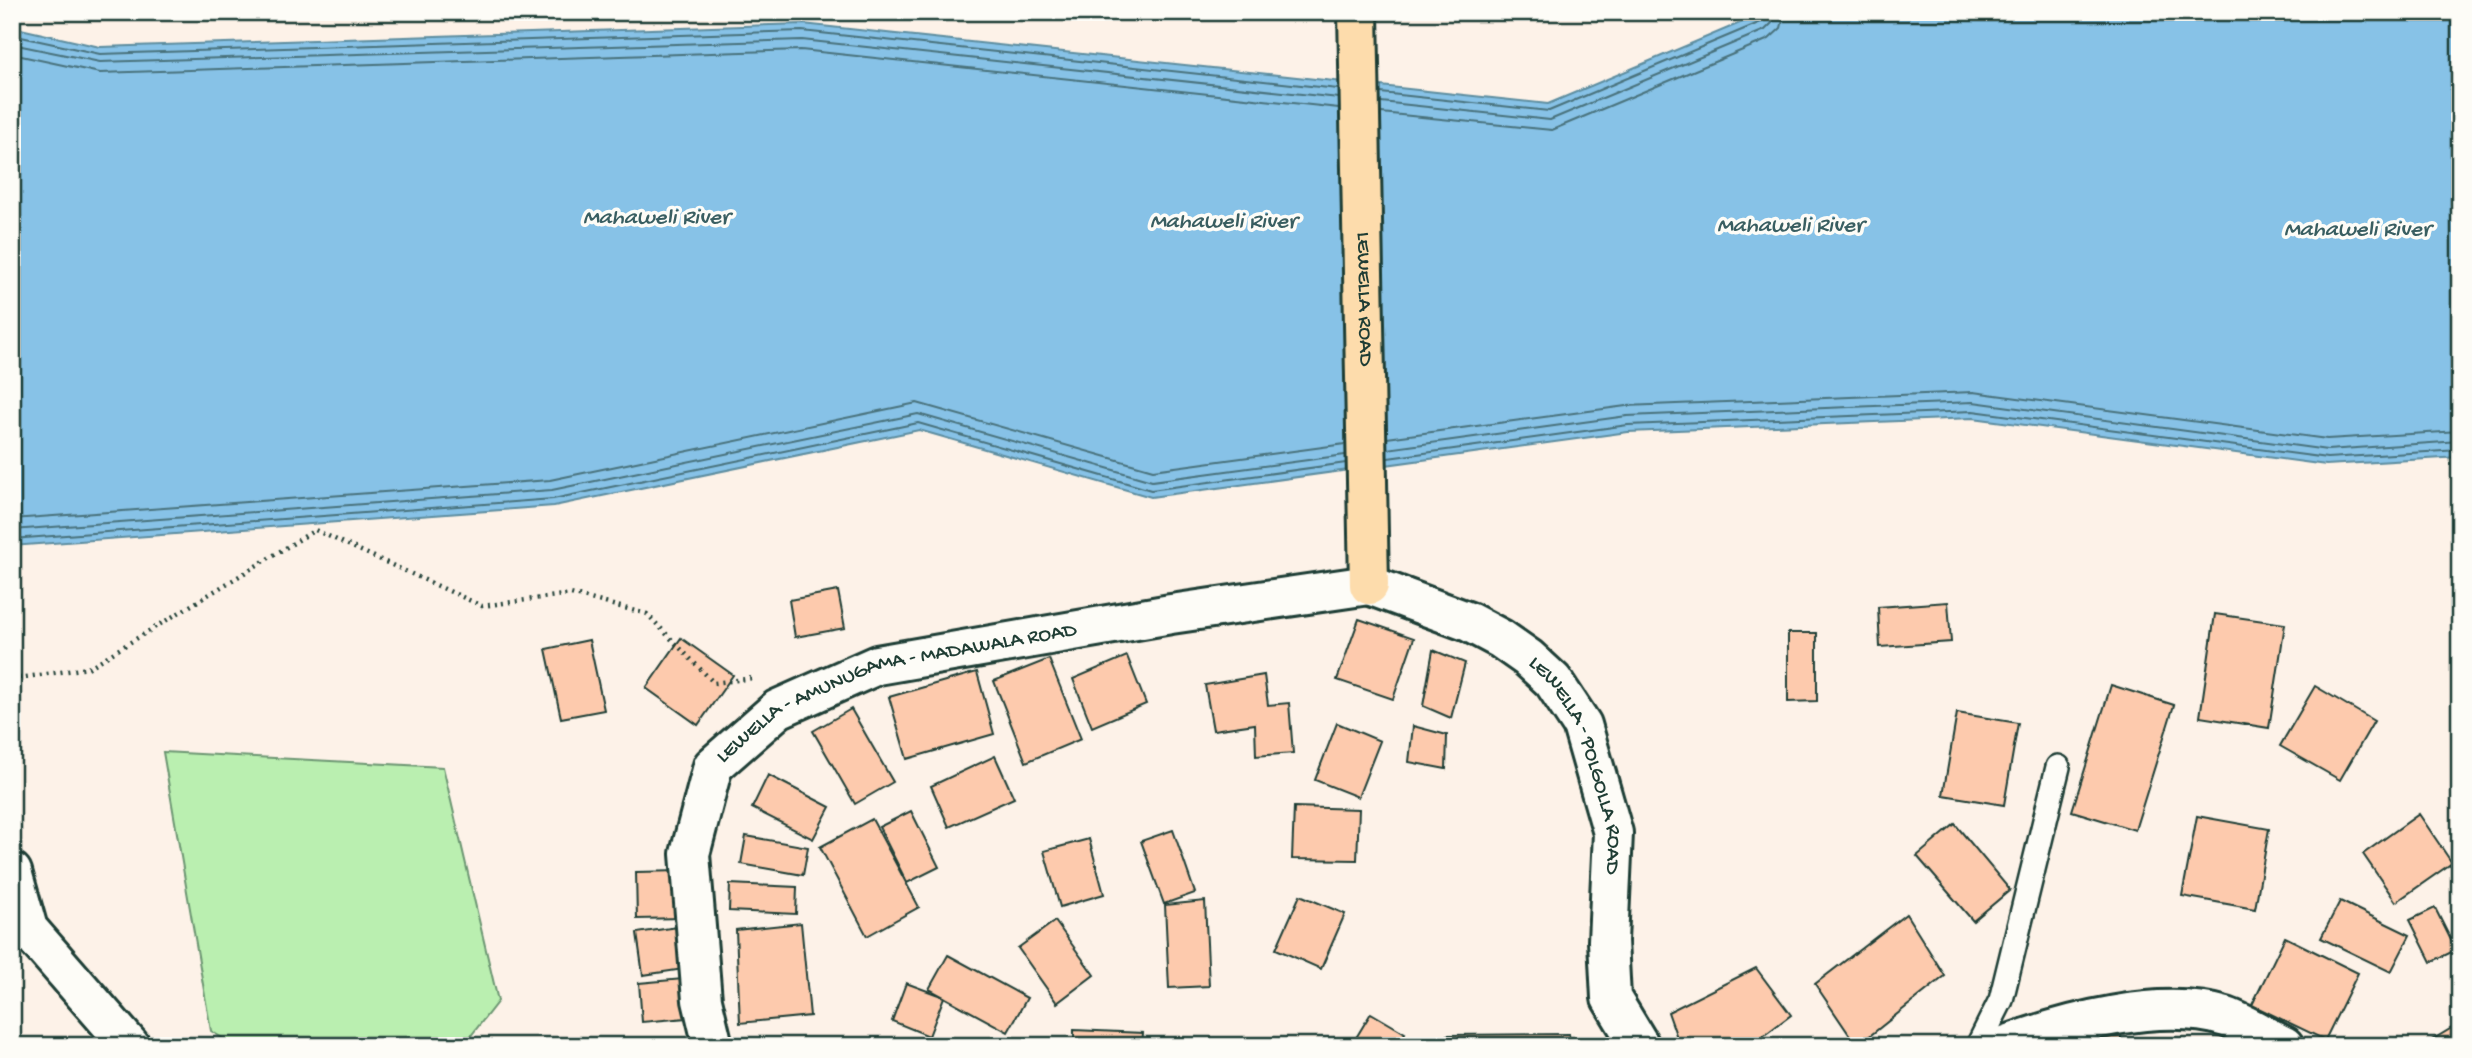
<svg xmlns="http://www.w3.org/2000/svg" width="2472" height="1058" viewBox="0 0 2472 1058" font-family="'Gochi Hand',sans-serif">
  <rect width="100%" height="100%" fill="#fdf2e8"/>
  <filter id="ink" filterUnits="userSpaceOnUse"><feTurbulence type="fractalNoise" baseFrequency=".0143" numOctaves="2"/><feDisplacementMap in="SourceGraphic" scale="14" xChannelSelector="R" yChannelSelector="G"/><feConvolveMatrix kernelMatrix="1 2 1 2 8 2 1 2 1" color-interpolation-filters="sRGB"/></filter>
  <g filter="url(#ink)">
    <path fill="#baefb0" stroke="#6c9672" stroke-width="2" d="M163 752 443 767 498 1001 463 1046H235L211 1031Z"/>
    <path fill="#87c2e7" stroke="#5d8d9f" stroke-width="2" d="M1766 12H2460V457L2326 465 1973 418 1628 432 1151 497 919 430 554 506 12 546V27L100 47 803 24 1548 104Z"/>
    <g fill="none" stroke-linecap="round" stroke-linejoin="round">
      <g stroke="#49727c" stroke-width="2">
        <path d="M12 35 100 54 802 31 1338 89"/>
        <path d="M12 44 100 62 802 40 1339 98"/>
        <path d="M12 54 100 73 801 50 1339 108"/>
        <path d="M1381 93 1549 111 1761 22 1765 18 1766 12"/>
        <path d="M1381 102 1550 120 1765 30 1772 23 1775 12"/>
        <path d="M1381 113 1552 130 1769 39 1781 28 1785 12"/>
        <path d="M1387 438 1626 406 1973 392 2327 439 2460 431"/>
        <path d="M1387 449 1627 416 1973 402 2327 450 2460 441"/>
        <path d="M1388 458 1628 425 1973 411 2327 458 2460 450"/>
        <path d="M12 519 550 480 917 403 1153 470 1345 444"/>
        <path d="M12 530 552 490 918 414 1152 481 1345 455"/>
        <path d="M12 539 553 499 918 423 1151 490 1346 463"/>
      </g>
    </g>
    <g fill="#fdcaad" stroke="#1f3d34" stroke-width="2">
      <path d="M1666 12H1698L1673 20Z"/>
      <path d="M838 591 845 628 795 637 789 600Z"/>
      <path d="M1948 602 1951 642 1880 647 1878 607Z"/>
      <path d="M2215 614 2285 624 2269 728 2200 717Z"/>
      <path d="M1359 619 1414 638 1393 699 1337 680Z"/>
      <path d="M1788 633H1817V701L1788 702Z"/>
      <path d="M681 638 733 675 698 725 646 688Z"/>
      <path d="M589 640 604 710 561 718 546 649Z"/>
      <path d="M1433 650 1465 663 1451 718 1423 706Z"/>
      <path d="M1127 656 1146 704 1092 727 1073 679Z"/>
      <path d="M1049 659 1081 739 1026 762 994 681Z"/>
      <path d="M977 672 994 734 907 759 889 697Z"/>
      <path d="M1264 675 1268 705 1289 703 1293 753 1256 756 1255 724 1213 730 1205 685Z"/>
      <path d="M2111 685 2174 705 2135 830 2072 811Z"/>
      <path d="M2315 686 2374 721 2340 780 2280 746Z"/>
      <path d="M851 709 893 782 855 804 813 731Z"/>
      <path d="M1957 713 2018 723 2004 805 1943 795Z"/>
      <path d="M1337 723 1380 741 1358 797 1315 780Z"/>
      <path d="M1413 726 1447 735 1446 769 1409 762Z"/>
      <path d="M995 756 1014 798 949 827 931 786Z"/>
      <path d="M768 775 830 807 813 839 752 808Z"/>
      <path d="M1294 807 1359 809 1357 860 1292 859Z"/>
      <path d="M911 811 939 867 907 883 879 827Z"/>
      <path d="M2419 814 2452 863 2396 902 2363 854Z"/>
      <path d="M2197 816 2269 829 2255 909 2182 896Z"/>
      <path d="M872 819 919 907 867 936 820 847Z"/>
      <path d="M1955 824 2010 890 1973 921 1917 856Z"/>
      <path d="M1173 830 1195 893 1164 904 1141 841Z"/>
      <path d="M746 836 808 847 803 875 741 864Z"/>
      <path d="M1089 839 1104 894 1060 907 1044 851Z"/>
      <path d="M681 871 682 918 637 919 636 872Z"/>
      <path d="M730 884 797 887 796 914 729 911Z"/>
      <path d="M1300 895 1345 914 1321 969 1276 949Z"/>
      <path d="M1205 901 1209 986 1169 988 1165 905Z"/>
      <path d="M2340 901 2410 935 2391 972 2321 938Z"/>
      <path d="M2435 908 2456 950 2431 962 2410 920Z"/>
      <path d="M1906 914 1945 976 1857 1046 1815 984Z"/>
      <path d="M1055 921 1094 975 1057 1003 1018 948Z"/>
      <path d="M801 923 810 1016 740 1023 736 930Z"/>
      <path d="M678 927 684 969 643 975 637 933Z"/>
      <path d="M2285 937 2358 973 2325 1040 2252 1005Z"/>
      <path d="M948 955 1027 998 1008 1032 929 989Z"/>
      <path d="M1756 968 1791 1015 1750 1046H1680L1668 1012Z"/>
      <path d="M683 979 686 1018 642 1022 639 983Z"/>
      <path d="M906 983 944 997 929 1036 892 1021Z"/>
      <path d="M1371 1013 1405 1033 1397 1046H1351Z"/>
      <path d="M2460 1023V1046H2422Z"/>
      <path d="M1074 1030 1143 1033 1142 1046H1074Z"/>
      <path d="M1569 1034 1570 1046H1447V1035Z"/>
      <path d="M2121 1036V1046H2063V1042Z"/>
    </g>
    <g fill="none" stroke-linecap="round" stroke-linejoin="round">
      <defs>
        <path id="service" d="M1978 1046 2001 1000 2058 767"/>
        <path id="minor" d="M12 872 28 929 130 1046"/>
        <g id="tertiary">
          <path id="s1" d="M1369 585 1469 622 1501 639 1528 658 1553 681 1582 725 1613 833 1608 941 1611 998 1640 1046"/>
          <path d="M2004 1046C2066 1023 2161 997 2226 1017 2246 1024 2265 1037 2284 1046"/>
        </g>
        <g id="secondary">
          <path id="s2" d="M713 1046 702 1000 690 854 713 766 778 709 877 665 1171 614 1369 585"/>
        </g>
        <g id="primary">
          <path id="s3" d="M1358 12 1369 585"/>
        </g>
      </defs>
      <use href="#service" stroke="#1f3d34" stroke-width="28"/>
      <use href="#minor" stroke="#1f3d34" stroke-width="44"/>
      <use href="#tertiary" stroke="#1f3d34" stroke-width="44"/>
      <use href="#secondary" stroke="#1f3d34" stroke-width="44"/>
      <use href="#primary" stroke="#1f3d34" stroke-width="44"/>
      <path stroke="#1f3d34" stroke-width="4.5" stroke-dasharray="2 5" stroke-linecap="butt" d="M12 679 88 668 315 530 482 606 571 594 647 614 714 683 754 678"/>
      <use href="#service" stroke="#fdfcf7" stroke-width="23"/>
      <use href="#minor" stroke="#fdfcf7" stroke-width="38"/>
      <use href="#tertiary" stroke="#fdfcf7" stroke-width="38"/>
      <use href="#secondary" stroke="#fdfcf7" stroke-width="38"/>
      <use href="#primary" stroke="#fddcac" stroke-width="38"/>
    </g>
  </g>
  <g text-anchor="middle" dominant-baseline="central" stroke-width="7" stroke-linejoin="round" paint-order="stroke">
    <g font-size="21" fill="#1f3d34" stroke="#fdfcf7">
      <text stroke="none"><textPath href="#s3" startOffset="287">LEWELLA ROAD</textPath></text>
      <text stroke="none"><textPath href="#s2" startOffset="488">LEWELLA - AMUNUGAMA - MADAWALA ROAD</textPath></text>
      <text stroke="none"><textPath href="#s1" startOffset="298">LEWELLA - POLGOLLA ROAD</textPath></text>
    </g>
    <g font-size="23" font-style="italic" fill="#395e61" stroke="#fdfcf7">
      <text x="656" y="218">Mahaweli River</text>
      <text x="1223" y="222">Mahaweli River</text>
      <text x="1790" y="226">Mahaweli River</text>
      <text x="2357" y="230">Mahaweli River</text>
    </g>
  </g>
  <rect width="2472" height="1058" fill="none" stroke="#fdfcf7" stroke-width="42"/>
  <rect x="21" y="21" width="2430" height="1016" fill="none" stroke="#1f3d34" stroke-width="2.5" filter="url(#ink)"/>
</svg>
